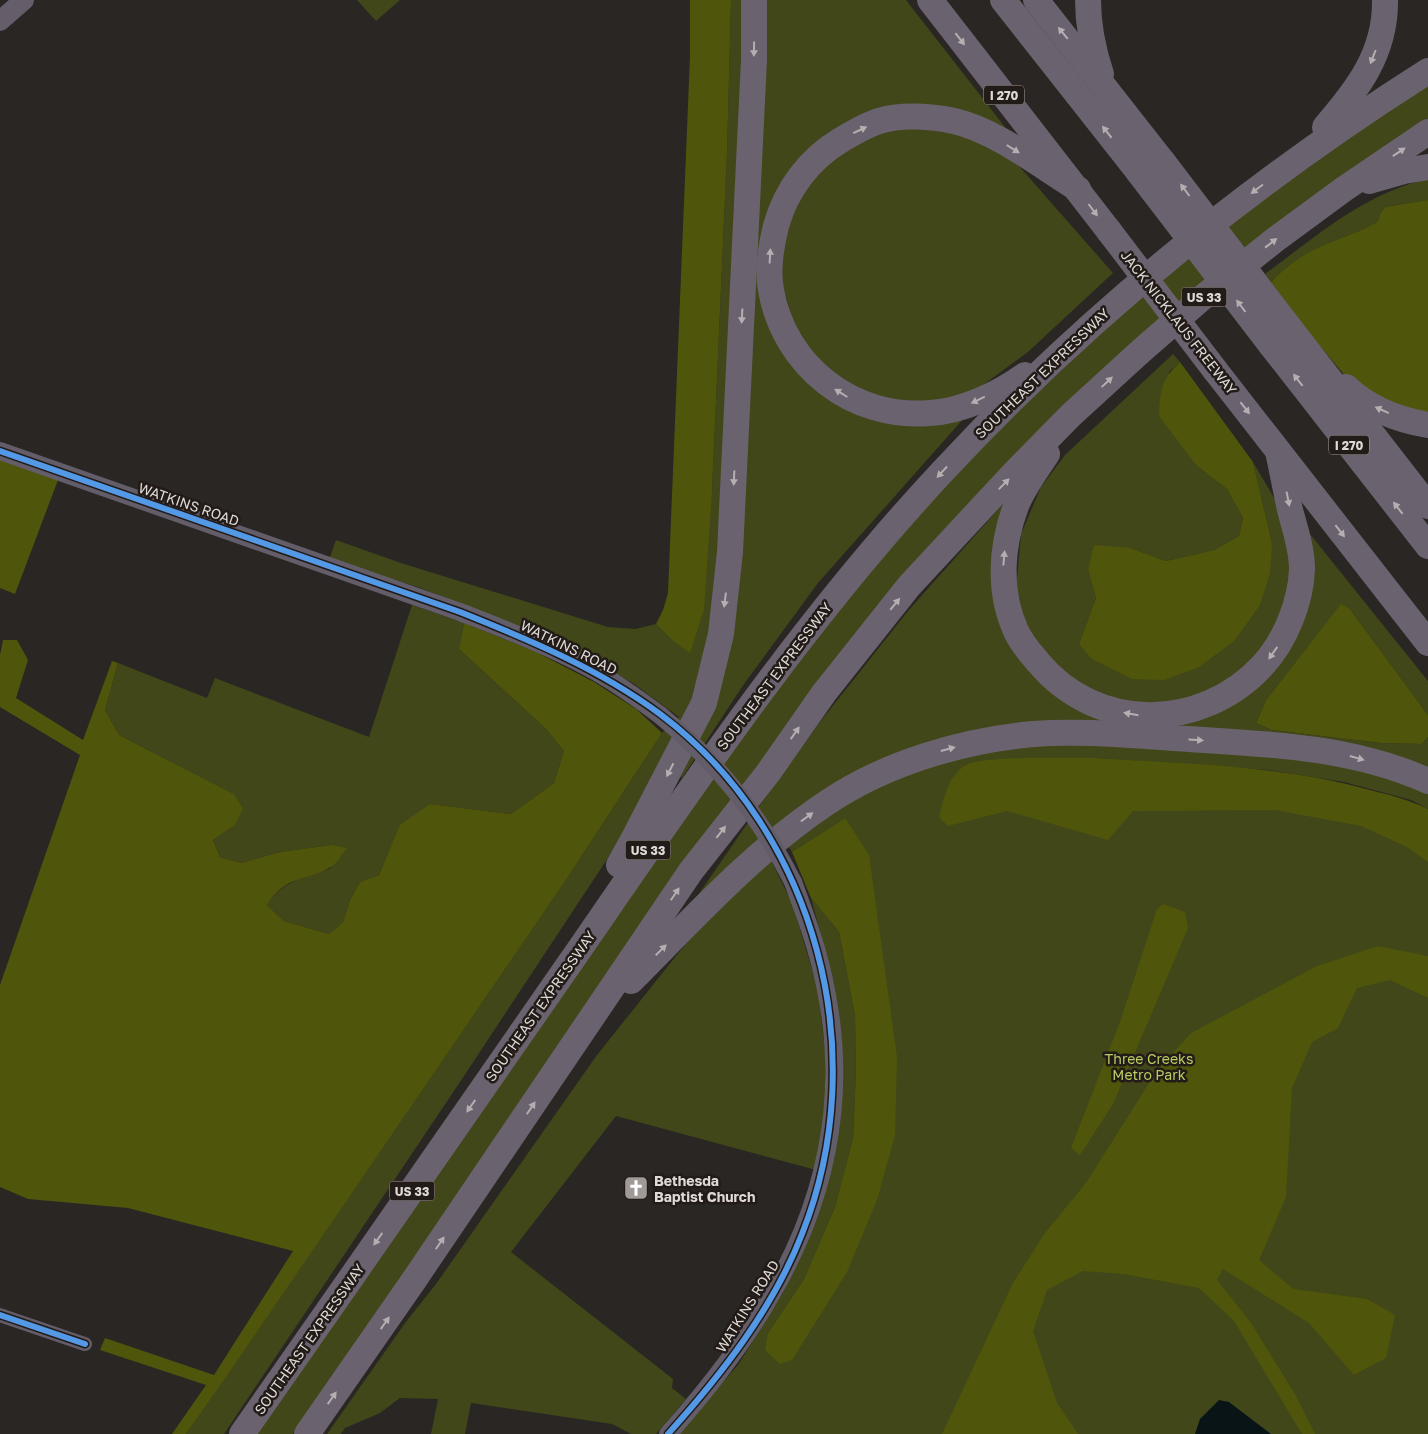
<svg xmlns="http://www.w3.org/2000/svg" width="1428" height="1434" viewBox="0 0 1428 1434" font-family="'Golos Text',sans-serif">
  <rect width="100%" height="100%" fill="#292623"/>
  <g fill="#414718">
    <path d="M357 0H400L376 21Z"/>
    <path d="M731 0H748L716 613 691 716 637 814 464 1076 224 1434H186L566 880 662 733 679 717 634 684 588 658 527 630 418 587 329 560 336 540 401 563 608 627 635 629 656 624 673 641 712 491 727 153Z"/>
    <path d="M761 0H906L1019 145 971 119 836 132 763 245 820 387 965 417 818 583 744 684 682 778 679 776 714 691Z"/>
    <path d="M1428 81V120L1112 364 730 807 293 1434H253L766 698 906 526 972 454 1176 263Z"/>
    <path d="M922 126 978 137 1019 166 1113 273 1028 352 979 388 949 401 921 404 864 396 816 362 797 338 780 275 781 240 815 170 873 132Z"/>
    <path d="M1428 179V200L1385 207 1380 214 1378 221C1359 233 1338 238 1317 248 1299 256 1285 268 1271 282L1265 274C1315 237 1365 193 1428 179Z"/>
    <path d="M1173 354 1180 362 1169 372 1197 466 1227 489 1243 518 1239 536 1214 550 1166 561 1130 548 1088 570 1096 598 1079 644 1272 543 1253 462 1283 513 1293 575 1270 640 1223 688 1170 706 1103 700 1057 671 1022 622 1016 590 1021 534 1041 487 1065 455Z"/>
    <path d="M1003 504 998 605 1115 719 1250 690 1310 534 1428 681V715L1349 608 1341 605 1266 700 1256 723 1272 730 1381 743 1422 744 1428 737V775L1276 738 922 750 696 898 760 805 820 722 908 611Z"/>
    <path d="M412 605 464 623 459 649 546 729 564 751 554 783 511 814 430 804 388 854 379 875 360 882 350 900 343 922 329 934 284 921 267 905C282 881 305 877 331 868V845L280 852 241 863 220 857 213 840 234 826V794L119 735 105 710 118 663 207 698 215 678 369 737Z"/>
    <path d="M1046 741 1343 762 1428 790V809L1411 800 1344 782 1269 770 1095 758 998 759 965 765 1197 787 1428 841V1434H677L738 1365 782 1294 805 1247 840 1037 833 980 811 898 839 932 855 1016 856 1072 853 1138 835 1207 804 1279 768 1333 805 1304 876 1126 845 818 792 852 785 841 832 808 922 763Z"/>
    <path d="M769 856 792 903 818 989 825 1051V1113L816 1170 616 1116 511 1252 673 1379 672 1388 686 1399 656 1434H631L612 1424 471 1403 465 1434H431L438 1399 400 1398 380 1413 345 1428 341 1434H327L405 1323 436 1284 597 1055 684 946 741 881Z"/>
  </g>
  <g fill="#4f560b">
    <path d="M690 0H731L727 153 712 491 704 609 690 653 673 641 656 624 663 610 668 593 690 56Z"/>
    <path d="M1428 200V417L1399 410 1346 377 1310 334 1271 282C1285 268 1299 256 1317 248 1338 238 1359 233 1378 221L1380 214 1385 207Z"/>
    <path d="M1180 362 1253 462 1272 543 1270 573 1260 605 1234 641 1199 667 1164 680 1132 679 1092 659 1079 644 1096 598 1088 570 1094 545 1130 548 1166 561 1214 550 1239 536 1243 518 1227 489 1197 466 1159 416C1160 392 1161 379 1180 362Z"/>
    <path d="M0 460 58 480 15 594 0 588Z"/>
    <path d="M1341 604 1349 608 1428 715V737L1422 744 1381 743 1272 730 1256 723 1266 700Z"/>
    <path d="M464 623 534 651 594 682 636 709 662 733 566 880 228 1374 186 1434H172L206 1385 100 1350 105 1338 214 1375 293 1251 128 1208 28 1199 0 1187V985L80 755 0 707V655L3 640H17L28 660 16 698 83 740 112 661 118 663 105 710 119 735 234 794 243 809 234 826 213 840 220 857 241 863 280 852 331 845 347 848C342 854 336 865 329 868 303 882 286 875 267 905L284 921 329 934 343 922 350 900 360 882 379 875 400 825 430 804 511 814 554 783 564 751 546 729 459 649Z"/>
    <path d="M1095 758C1187 764 1281 765 1370 790 1390 795 1409 800 1428 809V862L1407 847 1361 826 1275 810 1133 811 1108 840 1007 811 948 826 939 817C944 798 947 779 964 766 979 755 1071 758 1095 758Z"/>
    <path d="M845 818 869 855 897 1057 895 1135 877 1200 847 1272 792 1360 780 1364 765 1350 768 1333 804 1279 835 1207 853 1138 856 1072 855 1016 839 932 811 898 792 852Z"/>
    <path d="M1163 904 1185 912 1188 928 1113 1104 1080 1155 1071 1148 1120 1022 1157 909Z"/>
    <path d="M1378 946 1428 956V998L1390 980 1357 988 1338 1028 1312 1042 1292 1088 1286 1197 1259 1260 1293 1289 1367 1299 1395 1315 1386 1358 1354 1375 1309 1323 1223 1269 1217 1280 1251 1323 1295 1394 1315 1434H1302L1234 1321 1199 1288 1124 1274 1083 1271 1047 1290 1033 1331 1057 1403 1078 1434H942L1013 1283 1045 1233 1086 1183 1158 1069 1191 1033 1317 966Z"/>
  </g>
  <path fill="#091417" d="M1219 1400 1229 1402 1271 1434H1195L1200 1419Z"/>
  <g fill="none" stroke-linecap="round" stroke-linejoin="round">
    <path stroke="#635c69" stroke-width="14" d="M0 1315 85 1344"/>
    <g stroke="#635c69" stroke-width="18">
      <path d="M0 451 460 612C511 632 563 651 610 680 627 691 644 703 660 715"/>
      <path d="M668 1434C782 1307 861 1166 826 990 819 952 806 917 793 882"/>
    </g>
    <path stroke="#655d6a" stroke-width="20" d="M0 21 24 0"/>
    <g stroke="#6a626e" stroke-width="26">
      <path d="M930 0 1109 231"/>
      <path d="M1003 0 1137 170"/>
      <path d="M1036 0 1163 162"/>
      <path d="M1088 0C1088 26 1093 50 1101 74"/>
      <path d="M1325 127C1357 90 1386 53 1385 0"/>
      <path d="M1369 181 1404 171 1428 167"/>
      <path d="M1289 327 1428 506"/>
      <path d="M1271 345 1428 546"/>
      <path d="M1215 370 1428 643"/>
      <path d="M1025 375C999 394 962 411 930 413 853 420 784 366 771 290 767 269 771 246 776 226 786 190 809 159 841 140 853 133 866 125 879 121 901 114 932 116 954 121 995 130 1042 167 1078 189"/>
      <path d="M1346 387C1368 408 1399 420 1428 425"/>
      <path d="M1047 454C1036 471 1023 488 1016 506 1001 546 998 592 1016 631 1021 642 1030 653 1038 662 1097 733 1201 732 1263 665 1285 641 1301 602 1302 569 1302 549 1295 529 1290 510 1286 490 1282 470 1278 451"/>
      <path d="M619 865 634 838 704 703 721 634 730 552 754 60V0"/>
      <path d="M631 981C694 918 754 851 828 802 888 762 962 741 1033 734 1084 730 1137 736 1189 739 1270 744 1352 747 1428 781"/>
      <path d="M242 1434C352 1276 463 1119 572 960 688 792 802 622 942 472 1086 317 1250 184 1428 71"/>
      <path d="M307 1434 412 1283 691 871 768 773 824 693 909 586 1014 473 1071 415 1141 351 1202 298 1276 239 1344 189 1428 132"/>
    </g>
    <path stroke="#635c69" stroke-width="18" d="M660 715C718 763 759 815 793 882"/>
    <g stroke="#6a626e" stroke-width="26">
      <path d="M1163 162 1289 327"/>
      <path d="M1137 170 1271 345"/>
      <path d="M1109 231 1215 370"/>
    </g>
    <defs>
      <g id="cycleway">
        <path d="M0 451 460 612C530 640 599 669 660 714 817 832 874 1053 802 1234 773 1309 721 1375 668 1434"/>
        <path d="M0 1315 85 1344"/>
      </g>
    </defs>
    <use href="#cycleway" stroke="#221b17" stroke-width="9"/>
    <use href="#cycleway" stroke="#5399e6" stroke-width="6"/>
  </g>
  <defs><path id="oneway-solid" d="M-6-.8H1V-3.2L6.5 0L1 3.2V.8H-6Z" transform="scale(1.25)"/></defs>
  <g fill="#b5afb2">
    <use href="#oneway-solid" transform="translate(1063 33) rotate(-129)"/>
    <use href="#oneway-solid" transform="translate(960 39) rotate(52)"/>
    <use href="#oneway-solid" transform="translate(754 49) rotate(91)"/>
    <use href="#oneway-solid" transform="translate(1373 57) rotate(111)"/>
    <use href="#oneway-solid" transform="translate(860 130) rotate(-25)"/>
    <use href="#oneway-solid" transform="translate(1107 132) rotate(-128)"/>
    <use href="#oneway-solid" transform="translate(1013 149) rotate(32)"/>
    <use href="#oneway-solid" transform="translate(1399 152) rotate(-34)"/>
    <use href="#oneway-solid" transform="translate(1257 189) rotate(143)"/>
    <use href="#oneway-solid" transform="translate(1185 190) rotate(-127)"/>
    <use href="#oneway-solid" transform="translate(1093 210) rotate(53)"/>
    <use href="#oneway-solid" transform="translate(1271 243) rotate(-38)"/>
    <use href="#oneway-solid" transform="translate(770 256) rotate(-87)"/>
    <use href="#oneway-solid" transform="translate(1241 306) rotate(-127)"/>
    <use href="#oneway-solid" transform="translate(742 316) rotate(93)"/>
    <use href="#oneway-solid" transform="translate(1298 380) rotate(-128)"/>
    <use href="#oneway-solid" transform="translate(1107 382) rotate(-43)"/>
    <use href="#oneway-solid" transform="translate(841 393) rotate(-148)"/>
    <use href="#oneway-solid" transform="translate(978 400) rotate(154)"/>
    <use href="#oneway-solid" transform="translate(1245 408) rotate(52)"/>
    <use href="#oneway-solid" transform="translate(1382 410) rotate(-156)"/>
    <use href="#oneway-solid" transform="translate(942 472) rotate(133)"/>
    <use href="#oneway-solid" transform="translate(734 478) rotate(93)"/>
    <use href="#oneway-solid" transform="translate(1004 484) rotate(-46)"/>
    <use href="#oneway-solid" transform="translate(1288 499) rotate(79)"/>
    <use href="#oneway-solid" transform="translate(1398 508) rotate(-128)"/>
    <use href="#oneway-solid" transform="translate(1340 531) rotate(52)"/>
    <use href="#oneway-solid" transform="translate(1004 558) rotate(-85)"/>
    <use href="#oneway-solid" transform="translate(725 600) rotate(97)"/>
    <use href="#oneway-solid" transform="translate(895 604) rotate(-51)"/>
    <use href="#oneway-solid" transform="translate(1273 653) rotate(125)"/>
    <use href="#oneway-solid" transform="translate(1131 714) rotate(-170)"/>
    <use href="#oneway-solid" transform="translate(795 733) rotate(-55)"/>
    <use href="#oneway-solid" transform="translate(1196 740) rotate(3)"/>
    <use href="#oneway-solid" transform="translate(948 749) rotate(-15)"/>
    <use href="#oneway-solid" transform="translate(1357 758) rotate(16)"/>
    <use href="#oneway-solid" transform="translate(670 770) rotate(117)"/>
    <use href="#oneway-solid" transform="translate(807 817) rotate(-36)"/>
    <use href="#oneway-solid" transform="translate(721 832) rotate(-52)"/>
    <use href="#oneway-solid" transform="translate(675 894) rotate(-56)"/>
    <use href="#oneway-solid" transform="translate(661 950) rotate(-45)"/>
    <use href="#oneway-solid" transform="translate(471 1106) rotate(125)"/>
    <use href="#oneway-solid" transform="translate(531 1108) rotate(-56)"/>
    <use href="#oneway-solid" transform="translate(378 1239) rotate(125)"/>
    <use href="#oneway-solid" transform="translate(440 1243) rotate(-56)"/>
    <use href="#oneway-solid" transform="translate(385 1323) rotate(-55)"/>
    <use href="#oneway-solid" transform="translate(332 1398) rotate(-55)"/>
  </g>
  <defs>
    <symbol id="church-square" viewBox="-11 -11 22 22"><rect x="-9" y="-9" width="18" height="18" rx="4" fill="#9f9a97" stroke="#221b17"/><path d="M-1.2-6h2.4v3.5h3.3v2.4h-3.3V6h-2.4V-.1h-3.3v-2.4h3.3Z" fill="#fff"/></symbol>
  </defs>
  <g fill-rule="evenodd">
    <use href="#church-square" x="622" y="1174" width="28" height="28"/>
  </g>
  <g text-anchor="middle" dominant-baseline="central" stroke-width="5" stroke-linejoin="round" paint-order="stroke">
    <g fill="#221b17" stroke="#a6a09d" stroke-width="1">
      <rect x="984" y="85.5" width="40" height="19" rx="4"/>
      <rect x="1181.5" y="287.5" width="45" height="19" rx="4"/>
      <rect x="1329" y="435.5" width="40" height="19" rx="4"/>
      <rect x="625.5" y="840.5" width="45" height="19" rx="4"/>
      <rect x="389.5" y="1181.5" width="45" height="19" rx="4"/>
    </g>
    <g font-size="12" font-weight="bold" fill="#ded9d6">
      <text x="1004" y="95">I 270</text>
      <text x="1204" y="297">US 33</text>
      <text x="1349" y="445">I 270</text>
      <text x="648" y="850">US 33</text>
      <text x="412" y="1191">US 33</text>
    </g>
    <g font-size="14" fill="#ded9d6" stroke="#221b17">
      <text transform="translate(1179 322) rotate(52)">JACK NICKLAUS FREEWAY</text>
      <text transform="translate(1042 373) rotate(-44)">SOUTHEAST EXPRESSWAY</text>
      <text transform="translate(189 504) rotate(19)">WATKINS ROAD</text>
      <text transform="translate(569 647) rotate(26)">WATKINS ROAD</text>
      <text transform="translate(774 676) rotate(-53)">SOUTHEAST EXPRESSWAY</text>
      <text transform="translate(540 1006) rotate(-55)">SOUTHEAST EXPRESSWAY</text>
      <text transform="translate(747 1306) rotate(-58)">WATKINS ROAD</text>
      <text transform="translate(309 1339) rotate(-55)">SOUTHEAST EXPRESSWAY</text>
    </g>
    <g font-size="14" fill="#bbcb62" stroke="#221b17">
      <text x="1149" y="1058">Three Creeks<tspan x="1149" dy="16">Metro Park</tspan></text>
    </g>
    <g font-size="14" font-weight="bold" fill="#ded9d6" stroke="#221b17" text-anchor="start">
      <text x="654" y="1180">Bethesda<tspan x="654" dy="16">Baptist Church</tspan></text>
    </g>
  </g>
</svg>
